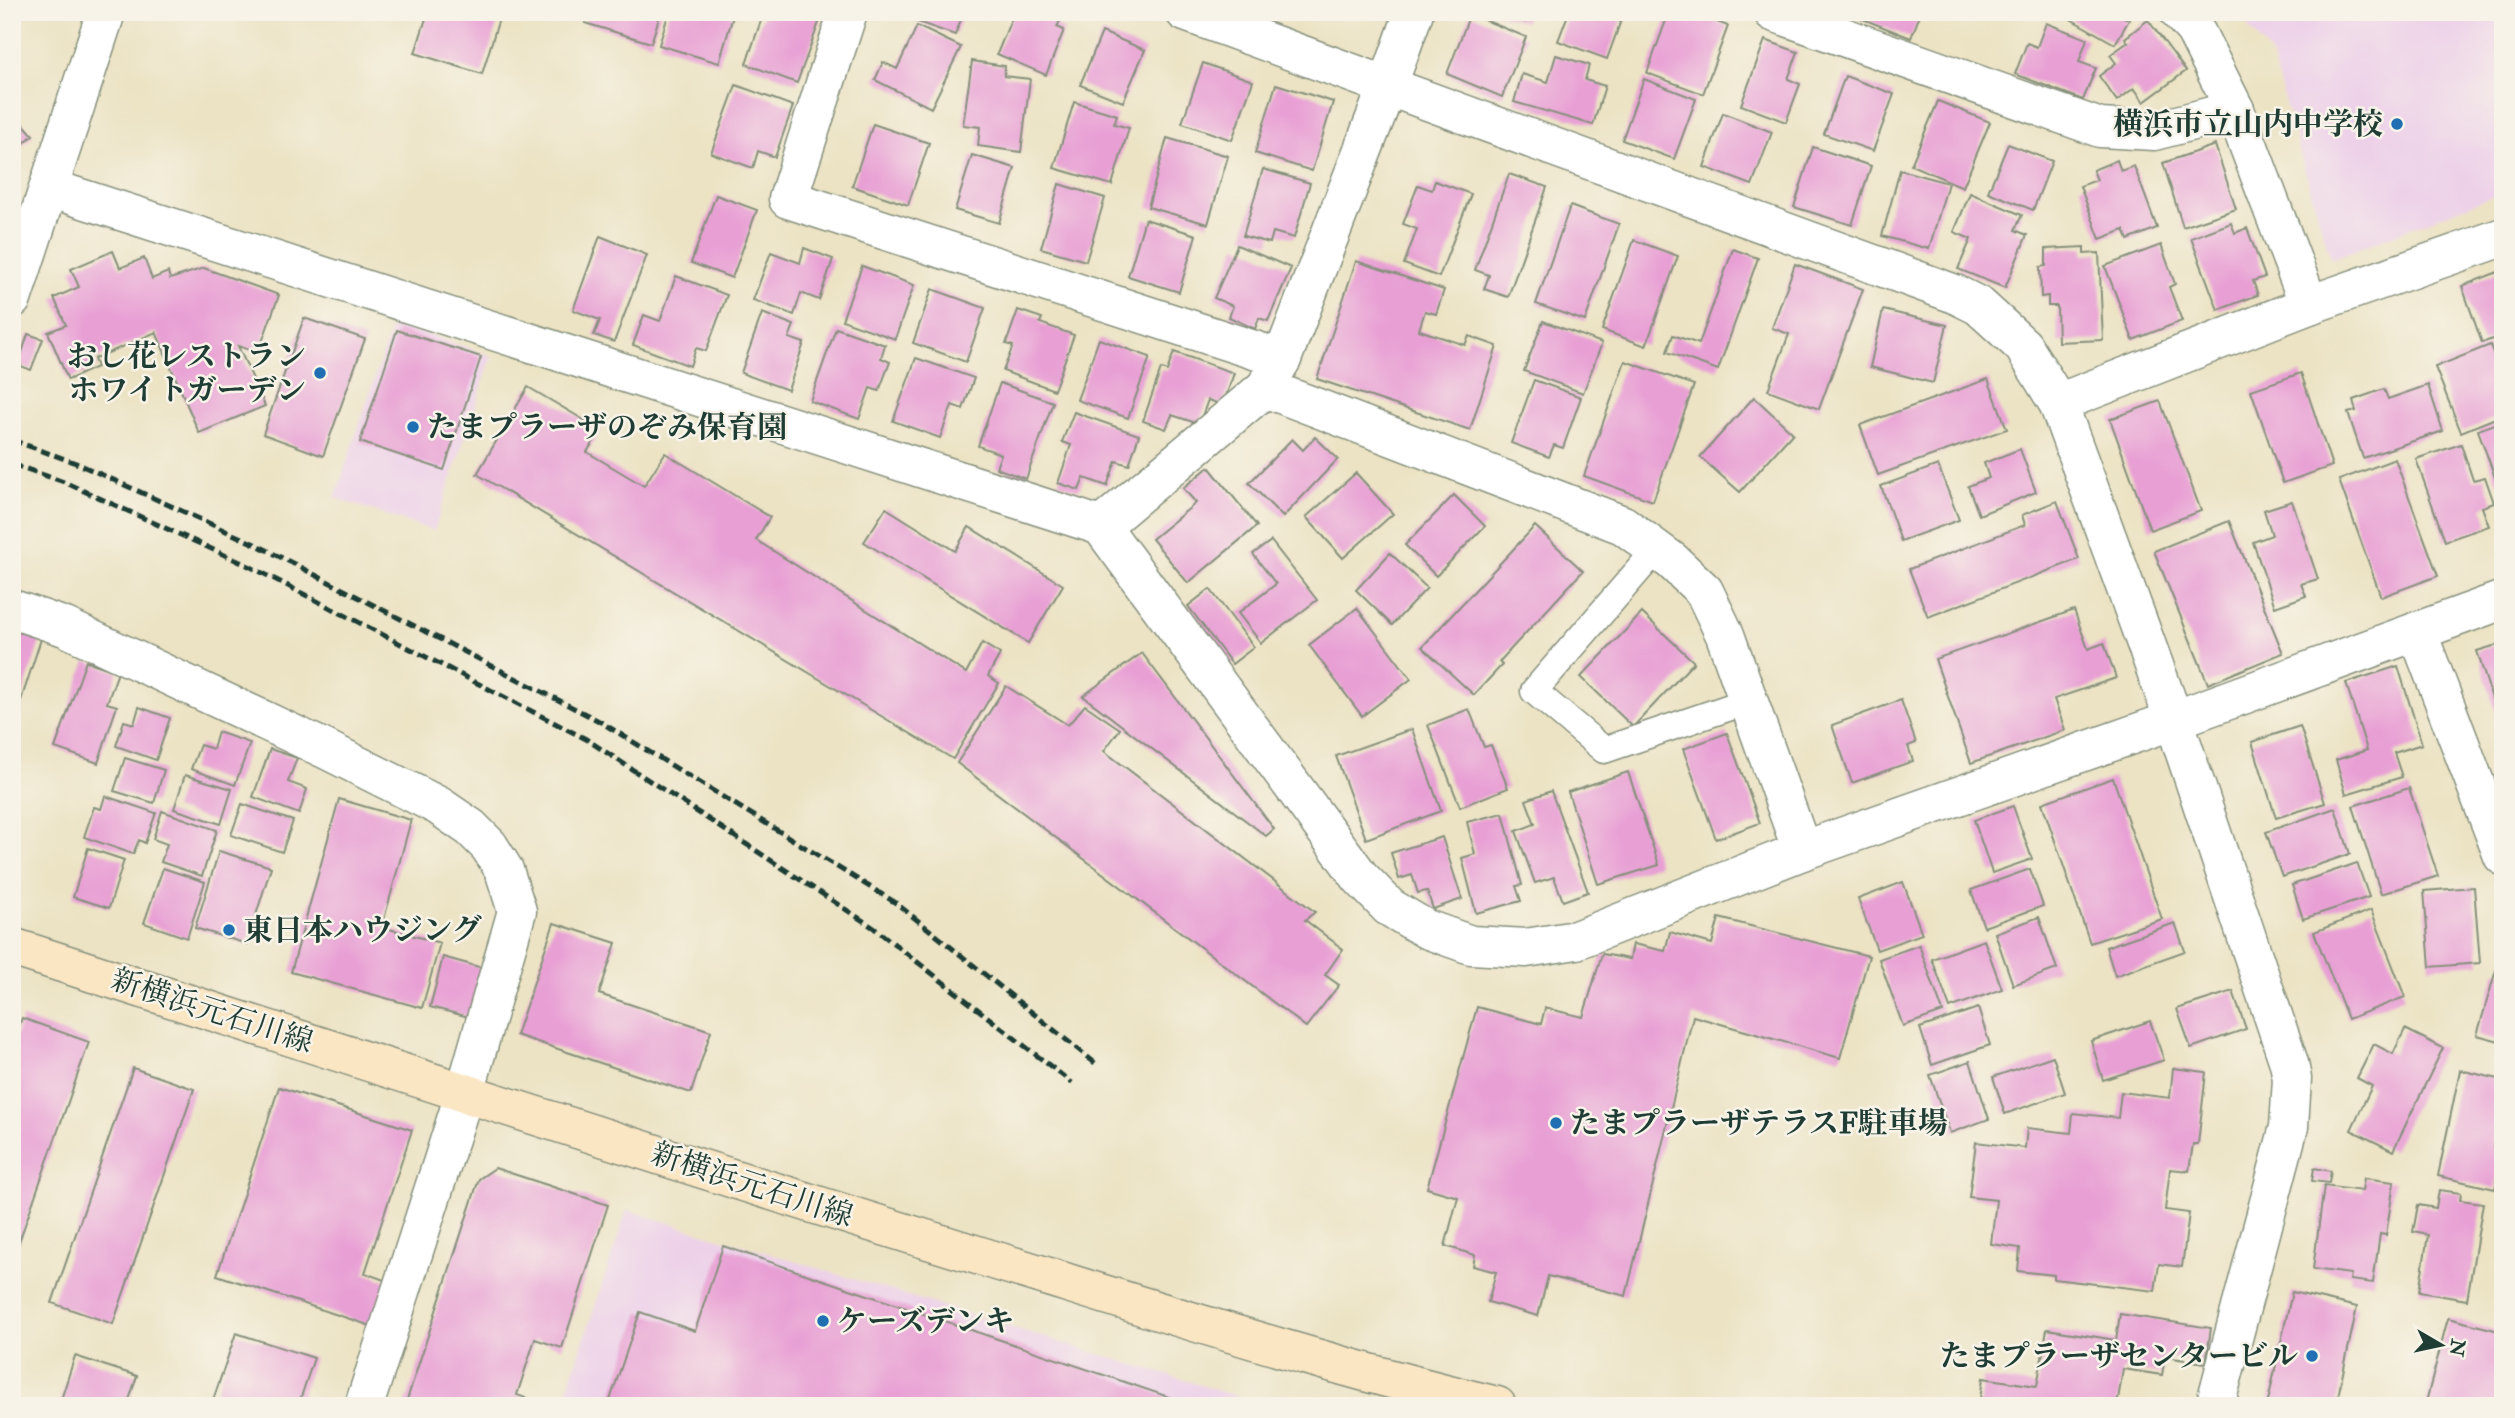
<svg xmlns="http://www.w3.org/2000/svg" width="2515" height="1418" viewBox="0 0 2515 1418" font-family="'IM FELL Double Pica','Noto Serif JP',serif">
  <rect width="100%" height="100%" fill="#f7f3e8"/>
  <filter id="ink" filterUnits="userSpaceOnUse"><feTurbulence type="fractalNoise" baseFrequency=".0143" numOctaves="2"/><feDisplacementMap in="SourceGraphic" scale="14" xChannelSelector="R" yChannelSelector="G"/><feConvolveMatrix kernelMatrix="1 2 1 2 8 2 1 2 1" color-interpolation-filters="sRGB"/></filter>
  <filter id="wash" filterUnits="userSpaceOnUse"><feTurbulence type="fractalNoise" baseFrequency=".00686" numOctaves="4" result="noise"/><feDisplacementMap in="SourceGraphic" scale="28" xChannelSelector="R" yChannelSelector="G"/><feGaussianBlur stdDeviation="1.57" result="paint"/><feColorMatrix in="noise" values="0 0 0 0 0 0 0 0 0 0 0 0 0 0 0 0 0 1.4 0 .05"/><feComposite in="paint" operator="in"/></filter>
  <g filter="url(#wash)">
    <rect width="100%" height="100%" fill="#ece3c4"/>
    <g fill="#edd1e9">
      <path d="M2236 12H2503V192L2331 259 2271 55Z"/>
      <path d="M393 323 492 356 434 531 335 498Z"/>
      <path d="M627 1210 1269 1406H562Z"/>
    </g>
    <g id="blocks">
      <g fill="#e8a0d4">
        <path d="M428 12H501L482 74 415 53Z"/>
        <path d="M588 12H661L651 43 585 23Z"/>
        <path d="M669 12H722L733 16 719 63 659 45Z"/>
        <path d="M764 12H808L821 17 797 83 746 64Z"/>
        <path d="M905 12H964L955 35 903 17Z"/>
        <path d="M1014 12H1057L1063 15 1057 27 1064 30 1046 75 997 54Z"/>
        <path d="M1494 12H1528L1525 22Z"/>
        <path d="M1569 12H1624L1607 59 1558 41Z"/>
        <path d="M1669 12H1690L1728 26 1703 94 1647 73Z"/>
        <path d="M1845 12H1921L1911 38Z"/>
        <path d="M2058 12H2122L2120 15 2129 20 2115 44Z"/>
        <path d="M1470 14 1526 37 1502 97 1447 74Z"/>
        <path d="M2148 20 2186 71 2144 102 2134 88 2117 101 2099 76 2116 63 2110 55 2128 42 2125 38Z"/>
        <path d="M2046 23 2087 39 2079 62 2096 68 2083 100 2015 74 2027 43 2037 47Z"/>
        <path d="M917 26 961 47 931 108 875 80 883 62 897 69Z"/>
        <path d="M1102 32 1145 50 1123 102 1080 85Z"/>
        <path d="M1765 40 1798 52 1788 79 1800 84 1786 122 1741 105Z"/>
        <path d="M1556 55 1589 65 1585 80 1605 86 1593 125 1514 102 1522 74 1548 82Z"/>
        <path d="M972 61 1005 66 1004 76 1030 79 1021 152 978 146 980 127 963 125Z"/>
        <path d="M1203 63 1253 81 1232 140 1182 123Z"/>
        <path d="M1845 76 1894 94 1873 151 1824 134Z"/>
        <path d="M1644 79 1696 99 1674 159 1622 140Z"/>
        <path d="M1276 84 1333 102 1312 171 1255 153Z"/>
        <path d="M736 85 793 106 775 157 758 151 753 168 711 153Z"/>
        <path d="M1938 101 1990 122 1963 187 1911 165Z"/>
        <path d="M1074 102 1117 115 1114 124 1129 128 1112 185 1054 168Z"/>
        <path d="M12 111 33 135 12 154Z"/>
        <path d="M1723 113 1772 132 1752 185 1704 167Z"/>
        <path d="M873 124 929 143 908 205 852 186Z"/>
        <path d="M1167 138 1228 156 1208 224 1148 207Z"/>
        <path d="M2008 144 2052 161 2033 210 1988 192Z"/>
        <path d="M2215 145 2236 209 2183 227 2163 163Z"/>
        <path d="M1813 147 1871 166 1852 225 1794 207Z"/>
        <path d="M972 155 1015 168 999 223 955 210Z"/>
        <path d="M2117 160 2121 171 2134 166 2157 228 2128 240 2124 230 2100 239 2080 186 2097 180 2093 170Z"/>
        <path d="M1263 169 1310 183 1294 238 1273 232 1270 243 1243 236Z"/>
        <path d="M1900 170 1948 183 1929 249 1882 236Z"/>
        <path d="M1509 174 1547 187 1508 297 1484 289 1489 275 1475 270Z"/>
        <path d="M1435 181 1471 194 1439 277 1404 264 1417 229 1403 224 1418 185 1432 190Z"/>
        <path d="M1059 184 1105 198 1086 261 1041 248Z"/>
        <path d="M1970 193 2022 215 2015 230 2027 235 2005 288 1958 269 1971 239 1954 232Z"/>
        <path d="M716 195 757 210 732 278 691 263Z"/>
        <path d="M1570 206 1619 224 1585 321 1536 304Z"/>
        <path d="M1145 219 1196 235 1179 292 1128 276Z"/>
        <path d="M2231 223 2235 233 2247 228 2265 277 2253 281 2258 295 2218 310 2191 238Z"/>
        <path d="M600 236 647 255 614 342 594 335 600 320 573 310Z"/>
        <path d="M1634 240 1678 256 1646 346 1602 330Z"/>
        <path d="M1237 245 1291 268 1268 321 1259 318 1255 329 1229 317 1233 306 1214 298Z"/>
        <path d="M2161 245 2175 284 2169 287 2182 321 2133 340 2105 266Z"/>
        <path d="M2084 247V254L2099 253 2103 340 2058 342 2057 306H2048V296L2041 297 2040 267 2046 266V249Z"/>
        <path d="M804 248 833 259 819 300 801 293 794 315 753 300 771 252 800 263Z"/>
        <path d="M1733 249 1758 258 1718 370 1667 352 1673 335 1699 344Z"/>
        <path d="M113 251 120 268 144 258 152 279 168 272 170 279 204 268 279 295 258 353 238 346 265 406 199 433 156 332 94 359 97 367 68 380 48 332 66 325 54 298 79 287 71 269Z"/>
        <path d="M1356 261 1444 290 1436 314 1425 311 1419 330 1465 345 1469 336 1497 346 1470 430 1317 379Z"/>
        <path d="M1795 264 1863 289 1819 409 1768 390 1789 334 1772 328Z"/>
        <path d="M862 266 914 285 895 339 842 320Z"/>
        <path d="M2503 270V335L2482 343 2462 286Z"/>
        <path d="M676 276 727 295 706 351 696 348 690 366 633 345 644 315 660 321Z"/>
        <path d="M932 289 985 308 966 362 913 343Z"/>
        <path d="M1018 310 1042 318 1040 323 1074 335 1054 390 1003 371 1013 346 1006 344Z"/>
        <path d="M1883 310 1947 325 1933 383 1870 367Z"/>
        <path d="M762 313 794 325 789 338 804 343 788 390 741 373Z"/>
        <path d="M304 318 365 339 323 456 263 434Z"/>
        <path d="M1543 321 1602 343 1583 393 1524 371Z"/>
        <path d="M836 328 885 345 881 358 890 362 879 391 870 388 859 419 810 401Z"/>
        <path d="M397 330 481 357 444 470 360 442Z"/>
        <path d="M28 334 43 339 31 370 18 365Z"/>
        <path d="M1099 339 1150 357 1128 418 1077 400Z"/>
        <path d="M2490 345 2503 377V415L2461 432 2435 367Z"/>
        <path d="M1174 352 1234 373 1223 405 1208 400 1199 424 1172 415 1166 429 1143 421 1161 369 1167 371Z"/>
        <path d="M916 358 974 378 963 409 952 405 940 438 893 421Z"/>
        <path d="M1625 361 1694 385 1653 501 1584 476Z"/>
        <path d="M2301 373 2332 466 2283 483 2251 390Z"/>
        <path d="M1988 379 2007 429 1878 475 1860 425Z"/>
        <path d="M1534 380 1581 397 1563 448 1554 445 1549 457 1511 443Z"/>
        <path d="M1000 383 1053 402 1026 479 996 468 1001 454 978 446Z"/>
        <path d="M2428 385 2443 431 2363 458 2348 413 2356 411 2353 400 2384 389 2388 399Z"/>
        <path d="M528 387 601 430 587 452 644 486 665 453 770 517 756 540 966 673 982 643 1000 654 988 676 999 683 953 759 477 474Z"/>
        <path d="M1754 397 1793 433 1740 492 1700 457Z"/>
        <path d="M2160 401 2201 511 2150 530 2110 419Z"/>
        <path d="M1074 412 1139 435 1129 465 1116 461 1107 486 1084 478 1079 490 1058 483 1071 445 1062 442Z"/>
        <path d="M2503 421V481L2497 483 2478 430Z"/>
        <path d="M1315 437 1338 459 1283 517 1249 483 1292 439 1303 450Z"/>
        <path d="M2461 444 2473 480 2485 477 2494 503 2482 507 2489 526 2445 541 2416 459Z"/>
        <path d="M2020 449 2036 492 1979 515 1968 486 1989 478 1984 463Z"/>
        <path d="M2395 459 2438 576 2381 597 2339 480Z"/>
        <path d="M1938 465 1959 520 1901 541 1881 486Z"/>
        <path d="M1209 467 1257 526 1188 583 1152 539 1196 503 1183 488Z"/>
        <path d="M1356 473 1393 514 1343 558 1306 517Z"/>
        <path d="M1454 495 1485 526 1436 576 1405 545Z"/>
        <path d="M2057 501 2079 559 1928 617 1909 569 2025 525 2022 515Z"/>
        <path d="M2292 501 2318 579 2301 584 2306 596 2275 607 2253 542 2272 535 2264 510Z"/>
        <path d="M886 508 955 551 969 527 1063 585 1028 643 864 542Z"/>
        <path d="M2229 521 2283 653 2208 684 2154 551Z"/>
        <path d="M1535 526 1583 571 1499 662 1502 665 1474 695 1422 647Z"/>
        <path d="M1271 541 1317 600 1261 643 1238 613 1276 584 1253 554Z"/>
        <path d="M1390 553 1427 588 1392 625 1356 590Z"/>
        <path d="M1210 589 1254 647 1232 664 1188 606Z"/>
        <path d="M1357 608 1411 679 1362 716 1309 645Z"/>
        <path d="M2074 610 2088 649 2104 643 2116 678 2054 699 2065 730 1971 763 1935 659Z"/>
        <path d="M1642 613 1694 662 1633 727 1581 677Z"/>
        <path d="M12 630 41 639 13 725H12Z"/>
        <path d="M2503 643V727H2501L2477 651Z"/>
        <path d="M1142 653 1274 829 1266 836 1083 696Z"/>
        <path d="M86 661 118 672 107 703 117 706 98 763 55 748Z"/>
        <path d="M2398 666 2422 744 2394 753 2402 777 2346 794 2336 760 2367 750 2346 683Z"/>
        <path d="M1006 686 1068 725 1085 705 1120 729 1104 751 1315 912 1305 920 1343 949 1325 975 1339 985 1306 1027 957 763Z"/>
        <path d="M1901 700 1916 743 1908 746 1913 761 1852 783 1832 725Z"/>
        <path d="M139 707 170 718 156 760 116 746 124 721 134 724Z"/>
        <path d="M1469 709 1484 747 1491 745 1508 788 1460 807 1428 725Z"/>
        <path d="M2300 726 2325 803 2276 818 2252 742Z"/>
        <path d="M1412 729 1441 811 1366 839 1336 756Z"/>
        <path d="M218 732 250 743 235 785 191 769 200 745 213 749Z"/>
        <path d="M1727 733 1760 823 1716 839 1683 749Z"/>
        <path d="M270 749 297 758 288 782 307 789 299 814 253 797Z"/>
        <path d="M125 758 164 770 154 803 114 791Z"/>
        <path d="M1628 772 1659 865 1598 884 1568 792Z"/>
        <path d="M185 775 232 789 221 824 174 809Z"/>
        <path d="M2113 778 2162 919 2090 943 2042 803Z"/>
        <path d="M2409 788 2438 876 2381 894 2353 806Z"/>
        <path d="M1551 791 1588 892 1563 901 1554 877 1535 883 1516 831 1535 824 1526 800Z"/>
        <path d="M105 796 156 813 145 843 139 840 133 854 84 837 94 807 101 809Z"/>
        <path d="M339 799 411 820 382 927 440 943 422 1008 291 972Z"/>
        <path d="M242 804 293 821 282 852 231 835Z"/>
        <path d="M2013 806 2032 859 1992 873 1974 820Z"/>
        <path d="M2335 808 2350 854 2282 877 2266 832Z"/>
        <path d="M162 811 217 830 202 876 161 862 167 844 153 839Z"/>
        <path d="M1503 813 1522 885 1516 886 1521 901 1476 913 1462 858 1475 854 1467 822Z"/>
        <path d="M1442 837 1462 899 1433 909 1427 891 1418 893 1412 875 1399 879 1391 853Z"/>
        <path d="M88 848 124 860 109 908 73 897Z"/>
        <path d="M219 851 271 867 247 944 195 928Z"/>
        <path d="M2357 863 2369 897 2303 919 2292 885Z"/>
        <path d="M163 868 205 882 187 938 144 923Z"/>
        <path d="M2030 869 2043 906 1984 927 1971 890Z"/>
        <path d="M1903 882 1922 934 1877 950 1858 899Z"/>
        <path d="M2474 887 2480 963 2430 967 2424 891Z"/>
        <path d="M2371 910 2405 997 2348 1019 2314 932Z"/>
        <path d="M2039 917 2057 969 2013 985 1995 933Z"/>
        <path d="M1719 918 1869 956 1840 1058 1693 1016 1626 1296 1548 1276 1538 1316 1488 1302 1496 1272 1473 1266 1475 1255 1445 1246 1458 1197 1427 1188 1477 1007 1541 1024 1545 1008 1583 1017 1602 954 1630 959 1633 944 1665 951 1670 932 1712 944Z"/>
        <path d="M554 923 616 943 599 994 711 1031 691 1093 516 1035Z"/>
        <path d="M2175 923 2185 951 2115 976 2106 947Z"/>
        <path d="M1984 940 2002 989 1950 1008 1932 959Z"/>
        <path d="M1919 945 1943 1012 1903 1026 1879 959Z"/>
        <path d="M443 957 486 969 473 1018 430 1007Z"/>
        <path d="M2496 970 2503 972V1042L2477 1035Z"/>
        <path d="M2233 991 2246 1029 2191 1048 2177 1009Z"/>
        <path d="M1978 1008 1990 1045 1932 1065 1920 1028Z"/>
        <path d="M22 1018 89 1042 13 1259 12 1046Z"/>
        <path d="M2150 1021 2164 1060 2103 1080 2091 1041Z"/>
        <path d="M2405 1029 2443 1048 2393 1151 2351 1130 2372 1086 2357 1078 2374 1044 2393 1054Z"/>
        <path d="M2053 1056 2065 1093 2005 1114 1993 1077Z"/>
        <path d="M1970 1061 1989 1119 1950 1133 1930 1075Z"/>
        <path d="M133 1068 194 1089 113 1324 52 1303Z"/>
        <path d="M2173 1068 2206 1072 2198 1144H2193L2189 1171 2170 1169 2165 1210 2189 1213 2182 1267 2159 1264 2155 1291 2054 1279V1275L2018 1271 2020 1248 1991 1244 1996 1200 1969 1197 1976 1142 2025 1148 2027 1128 2071 1133 2073 1113 2118 1118 2121 1092 2170 1098Z"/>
        <path d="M2460 1070 2503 1080V1105L2493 1146 2503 1148V1154L2495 1189 2438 1176Z"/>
        <path d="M279 1087 412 1130 365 1273 387 1281 371 1326 217 1275Z"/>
        <path d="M495 1168 608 1205 562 1348 535 1339 517 1395 540 1403 539 1406H405L479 1179Z"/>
        <path d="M2314 1168 2331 1171 2329 1183 2312 1181Z"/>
        <path d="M2364 1178 2394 1182 2386 1235 2380 1234 2373 1283 2350 1280 2351 1274 2313 1269 2324 1186 2362 1191Z"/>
        <path d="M2439 1190 2461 1193 2460 1200 2483 1203 2467 1300 2419 1292 2428 1235 2413 1232 2418 1205 2436 1208Z"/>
        <path d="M723 1246 1172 1398 1169 1406H608L640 1312 695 1331Z"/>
        <path d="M2292 1292 2357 1307 2336 1406H2267Z"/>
        <path d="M2120 1314 2211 1328 2206 1363 2165 1357 2162 1375 2123 1369 2117 1406H1979L1983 1378 2037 1386 2047 1329 2116 1340Z"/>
        <path d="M2448 1318 2503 1332V1406H2425Z"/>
        <path d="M236 1333 314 1358 298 1406H211Z"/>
        <path d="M75 1356 137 1376 127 1406H59Z"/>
      </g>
    </g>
  </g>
  <g filter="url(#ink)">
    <use href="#blocks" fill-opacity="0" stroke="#86907c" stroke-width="2"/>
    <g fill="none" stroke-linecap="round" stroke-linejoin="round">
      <defs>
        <path id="lane" d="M1656 550 1534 691 1604 750 1748 701"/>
        <g id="street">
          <path d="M848 12 788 199 1282 359"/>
          <path d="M1185 12 1955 294 1979 306 2023 346 2058 403 2174 720 2289 1063 2292 1079 2289 1127 2215 1406"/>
          <path d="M1773 12 2100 128 2154 131 2235 110"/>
          <path d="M2179 12 2195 30 2235 110 2309 305"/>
          <path d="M49 188 1101 526 1360 877 1389 907 1426 929 1471 945 1526 948 1576 940 1802 851 2174 720 2503 600"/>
          <path d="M12 299 106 12"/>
          <path d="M1265 388 1623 525 1672 561 1704 591 1725 635 1802 851"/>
          <path d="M2058 403 2309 305 2503 237"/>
          <path d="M1101 526 1265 388 1282 359 1388 85 1414 12"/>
          <path d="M12 609 65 627 325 749 439 806 471 828 489 846 504 870 517 911 465 1092 364 1406"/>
          <path d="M2417 631 2503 856"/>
        </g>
        <path id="secondary" d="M12 947C337 1051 661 1158 987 1258 1156 1310 1325 1365 1497 1406"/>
      </defs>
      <use href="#lane" stroke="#86907c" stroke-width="29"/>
      <use href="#street" stroke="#86907c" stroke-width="41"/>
      <use href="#secondary" stroke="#86907c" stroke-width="41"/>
      <use href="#lane" stroke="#fff" stroke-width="26"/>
      <use href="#street" stroke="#fff" stroke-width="38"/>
      <use href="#secondary" stroke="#fbe6c4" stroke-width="38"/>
      <g stroke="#1f3d34" stroke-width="5" stroke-dasharray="10 5" stroke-linecap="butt">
        <path d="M12 440 76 463 257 545 599 721 896 903 1095 1063"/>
        <path d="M12 464 64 482 249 566 586 739 874 928 1072 1083"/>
      </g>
    </g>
  </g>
  <g fill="#1f6fb2" stroke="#f7f3e8" stroke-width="2.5">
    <circle cx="2397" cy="124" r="7"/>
    <circle cx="320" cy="373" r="7"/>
    <circle cx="413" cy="427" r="7"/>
    <circle cx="229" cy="930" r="7"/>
    <circle cx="1556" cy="1123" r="7"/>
    <circle cx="823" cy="1321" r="7"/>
    <circle cx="2312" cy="1356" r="7"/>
  </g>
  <g text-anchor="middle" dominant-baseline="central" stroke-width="5" stroke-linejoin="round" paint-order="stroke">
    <g font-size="30" font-weight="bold" fill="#1f3d34" stroke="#f7f3e8" text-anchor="start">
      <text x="2383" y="124" text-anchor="end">横浜市立山内中学校</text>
      <text x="306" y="356" text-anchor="end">おし花レストラン<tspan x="306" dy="34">ホワイトガーデン</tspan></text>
      <text x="427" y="427">たまプラーザのぞみ保育園</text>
      <text x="243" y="930">東日本ハウジング</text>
      <text x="1570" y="1123">たまプラーザテラスF駐車場</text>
      <text x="837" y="1321">ケーズデンキ</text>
      <text x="2298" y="1356" text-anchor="end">たまプラーザセンタービル</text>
    </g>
    <g font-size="30" fill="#1f3d34" stroke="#f7f3e8">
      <text transform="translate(212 1011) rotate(18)">新横浜元石川線</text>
      <text transform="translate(752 1185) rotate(18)">新横浜元石川線</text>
    </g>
  </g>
  <rect width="2515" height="1418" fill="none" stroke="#f7f3e8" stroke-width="42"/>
  <g transform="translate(2441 1345) rotate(99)" stroke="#f7f3e8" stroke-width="5" paint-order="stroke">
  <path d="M0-5L12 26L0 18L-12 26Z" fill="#1f3d34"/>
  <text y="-10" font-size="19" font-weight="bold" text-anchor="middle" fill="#1f3d34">N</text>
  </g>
</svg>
